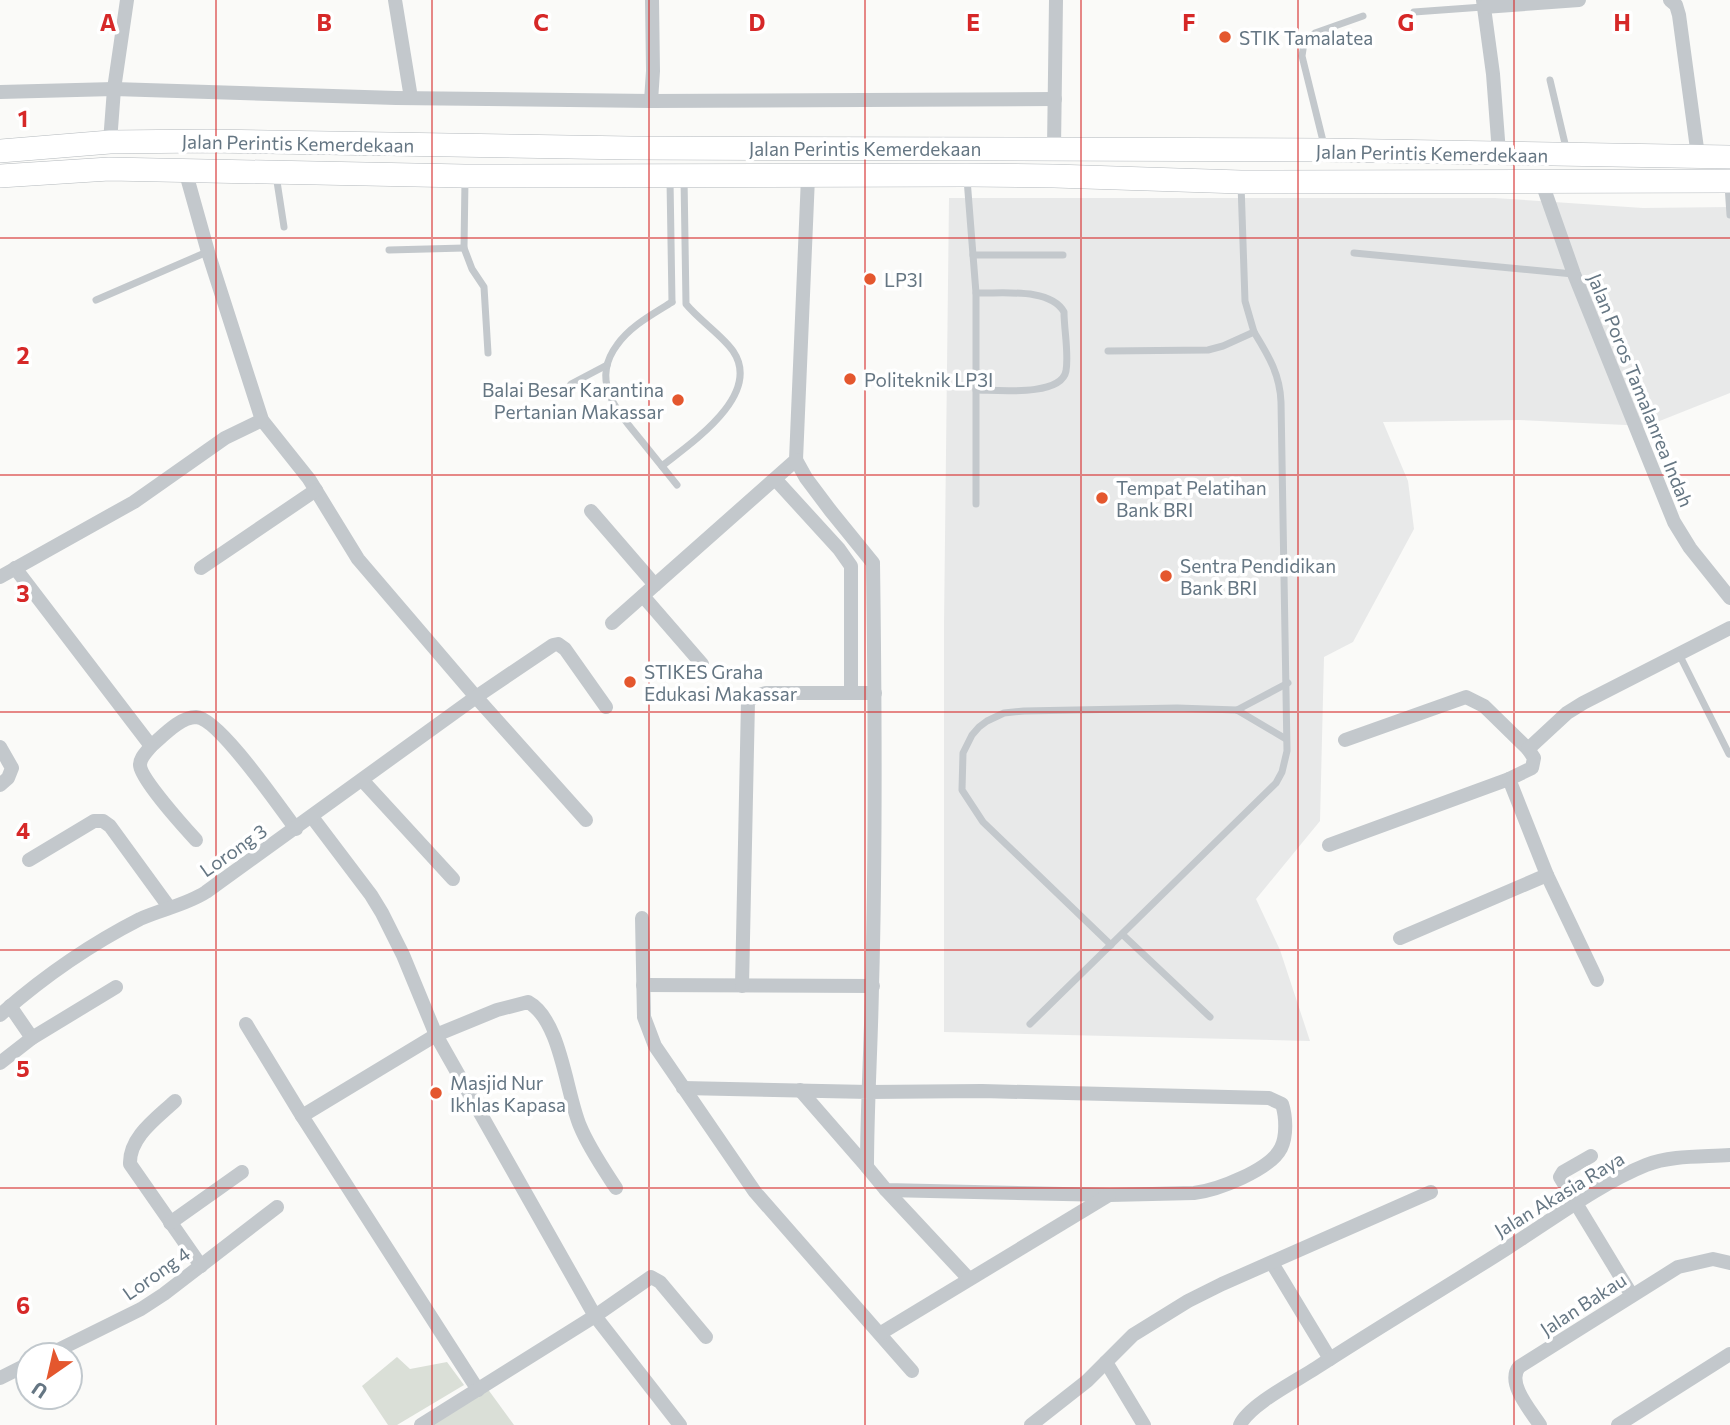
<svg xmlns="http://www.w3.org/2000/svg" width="1730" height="1425" viewBox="0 0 1730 1425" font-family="Commissioner,sans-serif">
  <rect width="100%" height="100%" fill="#fafaf8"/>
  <path fill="#e8e9e9" d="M949 198H1495L1643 208 1730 207V393L1647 426 1518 420 1383 422 1408 481 1414 529 1353 642 1324 657 1320 821 1256 899 1280 950 1310 1041 944 1032V624Z"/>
  <g fill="#dadfd7">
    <path d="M397 1357 410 1369 447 1362 464 1385 397 1425H388L362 1386Z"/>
    <path d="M487 1388 514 1425H418Z"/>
  </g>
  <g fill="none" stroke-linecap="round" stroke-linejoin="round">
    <defs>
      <g id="trunk">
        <path d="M0 151 110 142 207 141 631 148 1325 150 1730 157"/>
        <path d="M0 176 109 169 465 176 967 175 1054 176 1241 182 1730 181"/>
      </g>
    </defs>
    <use href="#trunk" stroke="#b4b9bd" stroke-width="24"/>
    <g stroke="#c3c8cc" stroke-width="7">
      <path d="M1414 12 1483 7"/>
      <path d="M1550 80 1567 152"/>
      <path d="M1324 145 1302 56 1304 43 1315 33 1363 16"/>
      <path d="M276 175 284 227"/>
      <path d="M967 179 976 293C1001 294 1050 287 1064 312 1064 330 1069 353 1066 371 1061 397 996 390 976 390"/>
      <path d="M465 180 464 248 472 269 484 287 488 353"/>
      <path d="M670 180 672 302"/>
      <path d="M1241 184 1245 301 1254 332"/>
      <path d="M1728 185 1730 215"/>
      <path d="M389 250 464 248"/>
      <path d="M1354 253 1573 274"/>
      <path d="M973 255H1063"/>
      <path d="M976 293V504"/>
      <path d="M96 300 207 252"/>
      <path d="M672 302C653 314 630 326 617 345 590 381 617 411 640 439 652 454 665 470 677 485"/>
      <path d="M571 384 607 365"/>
      <path d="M662 466C691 443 763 395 733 351 723 336 699 320 686 304L684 177"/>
      <path d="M1679 654 1729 754"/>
      <path d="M1237 710 1288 683"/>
      <path d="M1123 935 1210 1017"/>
      <path d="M1111 945 983 822 962 790 963 753 972 735 979 727 987 721 1004 713 1024 711 1177 708 1237 710 1286 739"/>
      <path d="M1030 1024 1276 783 1282 772 1287 751 1281 402C1280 374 1268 355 1254 332L1223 346 1208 350 1108 351"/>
    </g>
    <g stroke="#c3c8cc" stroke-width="14">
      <path d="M395 0 411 98"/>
      <path d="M1483 0 1493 74 1499 153"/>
      <path d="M1670 0 1676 5 1679 15 1698 156"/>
      <path d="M1484 7 1579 0"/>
      <path d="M0 92 114 89 396 98 651 101 1055 99"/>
      <path d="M651 101 653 71 652 0"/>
      <path d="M110 142 114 89 127 0"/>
      <path d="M1054 148 1056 0"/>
      <path d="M185 170 208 252 262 420 309 479 358 559 476 697 586 820"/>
      <path d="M1542 183 1574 274 1674 522 1690 548 1730 598"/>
      <path d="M776 480 839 549 851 566V692"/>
      <path d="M591 511 655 585"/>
      <path d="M15 568 151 746C163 736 180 717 196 717 219 718 280 808 296 829"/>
      <path d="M201 568 316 490"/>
      <path d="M0 577 134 502 225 438 262 420"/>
      <path d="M643 596 702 664"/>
      <path d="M612 623 796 460 808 177"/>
      <path d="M1345 740 1466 697 1484 706 1528 749"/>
      <path d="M151 746C147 752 140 757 140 765 140 778 185 828 196 840"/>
      <path d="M0 747 12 768 8 778 0 785"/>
      <path d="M363 781 453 879"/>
      <path d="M312 817 371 895 382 913 403 955 436 1035 595 1316 680 1425"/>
      <path d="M1329 845 1509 779"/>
      <path d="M29 860 94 821H103L110 826 169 907"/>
      <path d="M1547 875 1597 980"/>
      <path d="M642 918 644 1017 655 1046 755 1192 912 1371"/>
      <path d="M1400 938 1547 875 1509 779 1532 768 1534 758 1528 749 1567 713 1583 703 1730 628"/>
      <path d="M643 985 873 986"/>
      <path d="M742 986 748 701 756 696 766 693H875"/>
      <path d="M10 1006 32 1038"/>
      <path d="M0 1015C42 978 91 944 140 919 162 909 186 905 206 892L476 697 553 645 558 644 565 649 606 707"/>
      <path d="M246 1024 302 1116"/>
      <path d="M0 1063 32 1038 116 987"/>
      <path d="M683 1088 869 1092 982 1091 1269 1098 1282 1104C1286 1116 1287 1136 1281 1148 1270 1170 1218 1190 1194 1193L1110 1195 886 1190 867 1167C867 1107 871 1047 872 987 876 846 875 704 873 563L830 510 806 478 796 460"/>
      <path d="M800 1090 867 1167"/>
      <path d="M175 1101C157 1118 129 1137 130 1164L201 1266"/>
      <path d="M1591 1156 1563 1172 1560 1177 1631 1294"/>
      <path d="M886 1190 969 1279"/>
      <path d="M170 1223 242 1172"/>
      <path d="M1272 1263 1330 1359"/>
      <path d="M881 1333 1109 1195"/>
      <path d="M48 1355 141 1309 164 1294 277 1207"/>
      <path d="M1106 1362 1144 1425"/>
      <path d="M0 1378 28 1364"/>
      <path d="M478 1390 302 1116 436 1035 497 1010 528 1002C561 1020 566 1093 580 1126 589 1148 603 1168 616 1188"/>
      <path d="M421 1425 595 1316 651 1277 660 1282 706 1337"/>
      <path d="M1031 1425 1087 1381 1133 1335 1188 1301 1222 1284 1431 1192"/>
      <path d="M1240 1425C1249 1405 1296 1381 1316 1368 1379 1327 1445 1288 1509 1247 1550 1221 1601 1183 1646 1165 1671 1155 1703 1157 1730 1155"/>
      <path d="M1540 1425C1531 1411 1506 1383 1519 1367L1678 1267 1713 1259 1730 1263"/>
      <path d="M1618 1425 1730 1354"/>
    </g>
    <use href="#trunk" stroke="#fff" stroke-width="23"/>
  </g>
  <path fill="none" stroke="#d62828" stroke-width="2" stroke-opacity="0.55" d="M216 0V1425M432 0V1425M649 0V1425M865 0V1425M1081 0V1425M1298 0V1425M1514 0V1425M0 238H1730M0 475H1730M0 712H1730M0 950H1730M0 1188H1730"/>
  <g fill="#e4572e" stroke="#fff" stroke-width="2.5">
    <circle cx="1225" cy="37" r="7"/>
    <circle cx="870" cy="279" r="7"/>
    <circle cx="850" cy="379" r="7"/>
    <circle cx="678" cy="400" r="7"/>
    <circle cx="1102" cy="498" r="7"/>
    <circle cx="1166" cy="576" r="7"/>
    <circle cx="630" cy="682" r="7"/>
    <circle cx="436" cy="1093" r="7"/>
  </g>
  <g text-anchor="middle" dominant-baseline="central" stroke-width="7" stroke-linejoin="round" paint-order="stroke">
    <g font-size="19" fill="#657683" stroke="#fff" text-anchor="start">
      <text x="1239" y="37">STIK Tamalatea</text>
      <text x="884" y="279">LP3I</text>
      <text x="864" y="379">Politeknik LP3I</text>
      <text x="664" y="389" text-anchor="end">Balai Besar Karantina<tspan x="664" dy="22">Pertanian Makassar</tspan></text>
      <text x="1116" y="487">Tempat Pelatihan<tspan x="1116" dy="22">Bank BRI</tspan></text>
      <text x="1180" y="565">Sentra Pendidikan<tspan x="1180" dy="22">Bank BRI</tspan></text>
      <text x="644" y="671">STIKES Graha<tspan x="644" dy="22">Edukasi Makassar</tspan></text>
      <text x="450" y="1082">Masjid Nur<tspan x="450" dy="22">Ikhlas Kapasa</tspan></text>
    </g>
    <g font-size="19" fill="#657683" stroke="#fff">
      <text transform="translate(298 143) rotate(1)">Jalan Perintis Kemerdekaan</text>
      <text x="865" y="148">Jalan Perintis Kemerdekaan</text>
      <text transform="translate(1432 153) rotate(1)">Jalan Perintis Kemerdekaan</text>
      <text transform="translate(1641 390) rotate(68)">Jalan Poros Tamalanrea Indah</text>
      <text transform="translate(233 850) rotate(-35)">Lorong 3</text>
      <text transform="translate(1559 1194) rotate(-31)">Jalan Akasia Raya</text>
      <text transform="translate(156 1273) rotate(-35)">Lorong 4</text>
      <text transform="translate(1583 1304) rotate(-33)">Jalan Bakau</text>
    </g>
  </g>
  <g font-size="23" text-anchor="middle" font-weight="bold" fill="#d62828" stroke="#fff" stroke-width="7" stroke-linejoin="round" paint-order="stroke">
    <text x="108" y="31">A</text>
    <text x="324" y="31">B</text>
    <text x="541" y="31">C</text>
    <text x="757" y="31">D</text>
    <text x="973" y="31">E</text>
    <text x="1189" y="31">F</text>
    <text x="1406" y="31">G</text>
    <text x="1622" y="31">H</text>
    <text x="23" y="127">1</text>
    <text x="23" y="364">2</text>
    <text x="23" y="602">3</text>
    <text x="23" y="839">4</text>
    <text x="23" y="1077">5</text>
    <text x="23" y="1314">6</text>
  </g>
  <g transform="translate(49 1376) rotate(214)"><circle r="33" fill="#ffffff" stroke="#c1c8cd" stroke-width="2"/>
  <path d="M0-5L12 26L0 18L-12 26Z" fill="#e4572e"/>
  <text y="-10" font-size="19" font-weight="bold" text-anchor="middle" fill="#657683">U</text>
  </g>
</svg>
